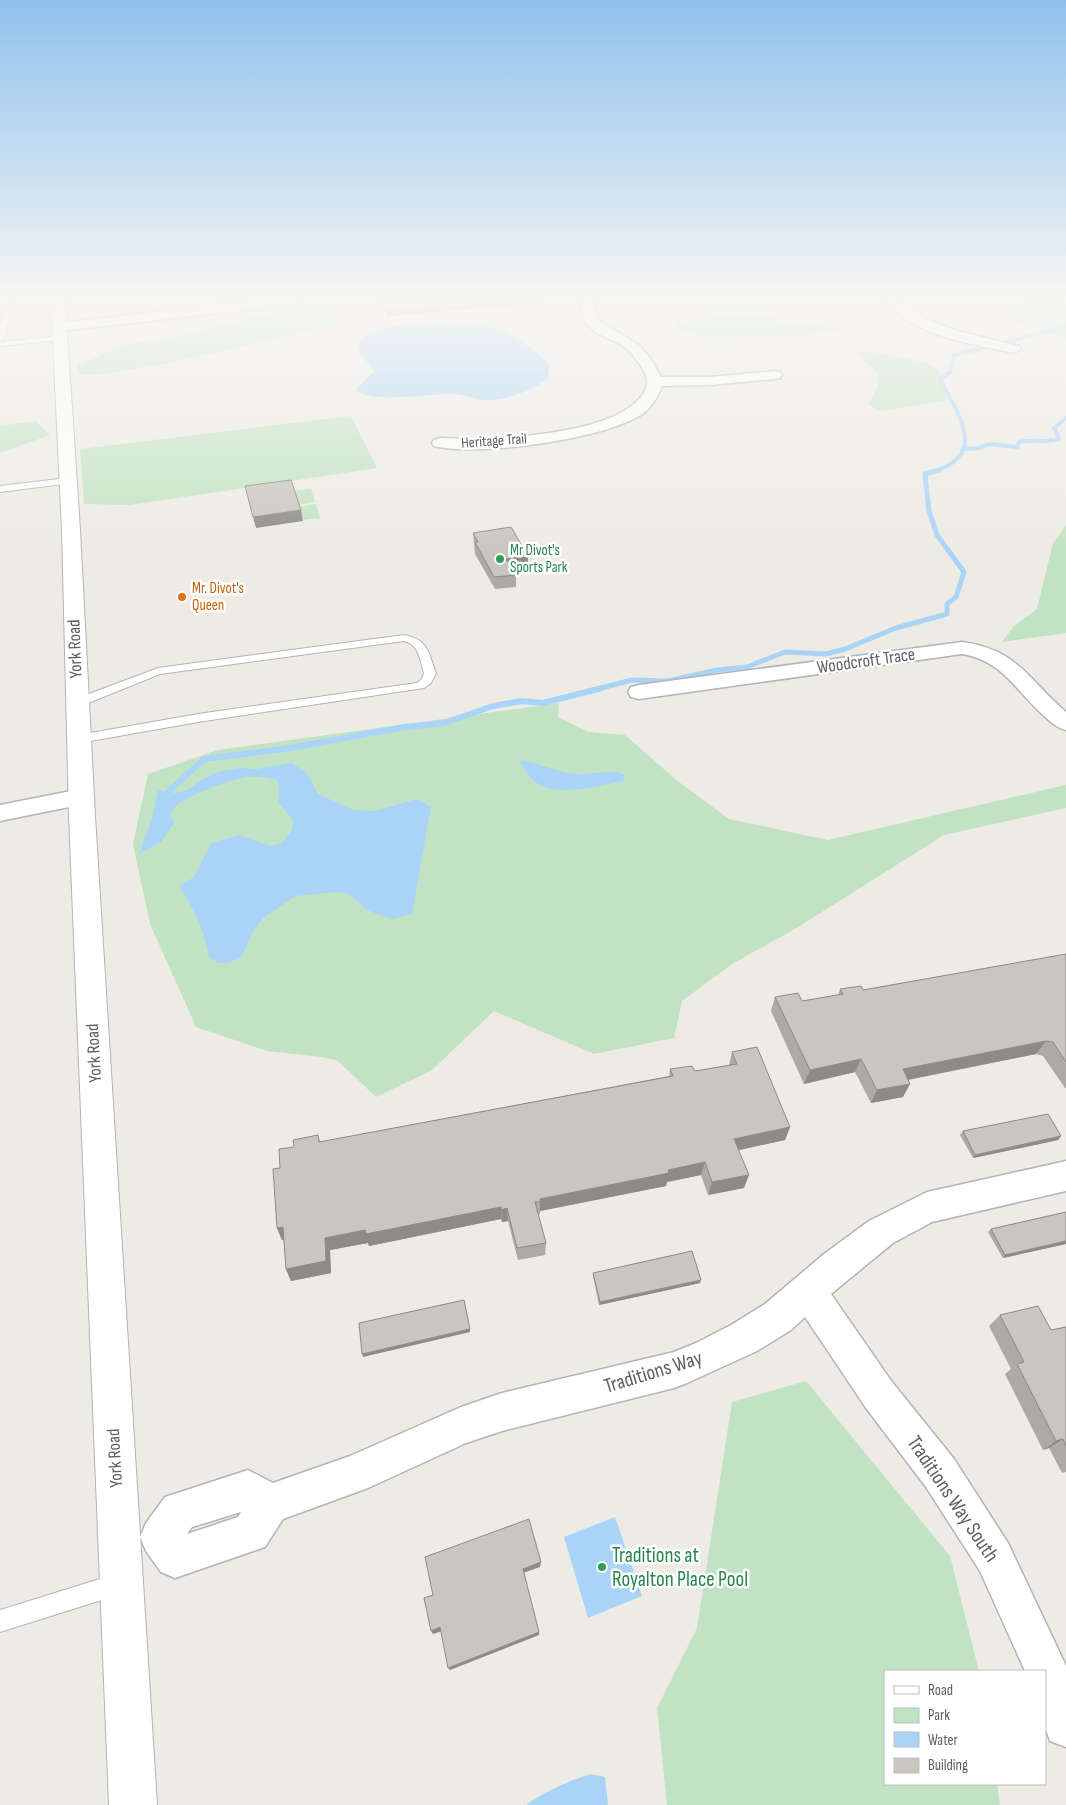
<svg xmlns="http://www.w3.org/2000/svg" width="1066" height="1805" viewBox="0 0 1066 1805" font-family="'Sofia Sans Condensed',sans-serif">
  <rect width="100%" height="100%" fill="#edebe4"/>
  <g fill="#c2e3c3">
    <path d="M1027 301H1066V339L1000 316Z"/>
    <path d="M296 310 331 311 343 315 336 325 173 362 97 375H80L77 366 123 345 170 338 249 318Z"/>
    <path d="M769 314 778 322 843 329 835 332 798 335 707 337 682 331 673 322 740 315Z"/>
    <path d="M870 351C879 353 888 356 897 357 927 361 948 365 946 401L879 411 868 404 878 387 877 372 856 353Z"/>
    <path d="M351 416 377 468 130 505 84 504 80 449Z"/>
    <path d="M36 421 50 435 0 453V426Z"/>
    <path d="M311 489 315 502 297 505 293 491Z"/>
    <path d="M316 504 320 518 302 520 298 507Z"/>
    <path d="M1066 525V633L1002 642 1014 626 1037 609 1053 543Z"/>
    <path d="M559 703 558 717 589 732 625 735 675 779 729 819 828 840 1066 785V808L944 835 795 929 732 964 682 1001 674 1038 594 1054 494 1011 432 1070 376 1097 338 1061 322 1057 267 1051 196 1027 150 924 133 844 148 774 218 750Z"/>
    <path d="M806 1381 950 1556 979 1671H885V1784H997L1000 1805H667L657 1708 697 1628 732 1402Z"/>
  </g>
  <g fill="#a9d4f8">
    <path d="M459 323C469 324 480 323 490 327 508 333 539 350 549 365L548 379C531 391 511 398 491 400 477 401 466 394 453 394 431 393 375 404 357 391L358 387 374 371 360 353 358 344C376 321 432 323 459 323Z"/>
    <path d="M519 760C539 763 556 772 576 774 592 776 611 767 625 775L624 781C603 785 561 796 542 786 531 780 525 771 519 760Z"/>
    <path d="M292 763 307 773 318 794 354 810 375 811 417 799 431 807 412 914 392 919 379 915 367 910 349 894 337 892 296 896 263 918 252 933 242 957 228 963H218L209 957C204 930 194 909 179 886L194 877 211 843 239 835 270 846 282 843 292 830 293 820 278 802 279 788 277 780C267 777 256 776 246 777 230 780 188 795 176 806 174 808 172 813 170 816L175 822 161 842 139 854 152 819 158 790 176 793 188 790 198 782 217 772 239 768 256 769Z"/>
    <path d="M615 1517 642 1596 588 1618 564 1537Z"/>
    <path d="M591 1774 605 1777 608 1805H526C545 1791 568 1781 591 1774Z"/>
  </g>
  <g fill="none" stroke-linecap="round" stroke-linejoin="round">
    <g stroke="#a9d4f8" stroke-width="4">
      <path d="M1003 343 1066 327"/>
      <path d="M965 449 979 448 990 444 1017 447 1019 442C1032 439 1046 443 1059 439L1054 428 1066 418"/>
      <path d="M935 471C989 454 957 413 940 379L950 372 954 355 987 347"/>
    </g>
    <path stroke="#a9d4f8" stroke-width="5" d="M597 689 632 680 667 681 717 670 747 667 785 652 826 654 845 649 896 628 947 614V604L956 597 964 572 937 535 929 511 925 474 939 470"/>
    <path stroke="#a9d4f8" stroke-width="6" d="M168 792 204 759 284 749 405 727 444 723 493 706 522 701 543 703 602 688"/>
    <defs>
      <g id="service">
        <path d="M7 301H13L4 339 0 341V326Z"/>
        <path d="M60 336H63V340L0 346V342Z"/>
        <path d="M68 478 71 479V483L0 492V486Z"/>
        <path d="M404 635C429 640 428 652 436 673L431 683 424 688 198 722 79 743 73 739 79 735 198 714 417 683 422 679 424 673C420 660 419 644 404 641L160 674 81 706H73L71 703 73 700 158 668Z"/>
        <path d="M119 1573 127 1576 130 1584 127 1592 0 1632V1610Z"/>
      </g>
      <g id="minor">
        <path d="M253 301H298L292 305 60 331 53 327 60 323Z"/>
        <path d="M581 301H593L596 316 599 321 639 345 650 358 661 377H710L775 371 780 372 782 375 780 378 775 379 710 385 662 386C659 395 652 406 645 412 611 439 476 457 434 446L432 443 434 440 440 438C489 440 607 437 640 398 648 389 649 381 644 371 638 361 631 351 621 345 609 337 592 334 584 320 581 314 581 308 581 301Z"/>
        <path d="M886 301H900L924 318 954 330 1019 346 1021 349 1014 353C972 344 915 337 886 301Z"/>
        <path d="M962 642C1019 650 1026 678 1066 712V730C1057 728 1051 722 1044 716 1016 691 1002 660 962 654L639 699 631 697 628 692 631 687 639 685Z"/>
        <path d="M81 789 89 791 93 797 89 803 0 821V805Z"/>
        <path d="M1066 1161V1191L932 1222 893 1243 831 1294 892 1382 954 1459 1008 1543 1066 1666V1747L1050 1741 1045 1727V1671H1025L980 1571 926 1487 866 1408 805 1317 791 1330 757 1351 687 1383 674 1388 502 1431 466 1443 368 1488 283 1519 265 1547 175 1578 161 1572 146 1551 140 1537 146 1523 165 1497 248 1470 273 1483 350 1456 461 1407 502 1393 674 1352 696 1343 731 1325 765 1304 824 1254 869 1221 927 1192ZM241 1512 238 1517 187 1534 192 1527Z"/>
      </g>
      <path id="tertiary" d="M51 301H65L80 530 95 816 157 1805H109L69 816 62 530Z"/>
    </defs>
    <use href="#service" stroke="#b1b4b8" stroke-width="2"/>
    <use href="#minor" stroke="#b1b4b8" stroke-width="3"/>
    <use href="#tertiary" stroke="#b1b4b8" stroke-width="2"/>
    <use href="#service" fill="#fff" fill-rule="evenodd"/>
    <use href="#minor" fill="#fff" fill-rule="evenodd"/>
    <use href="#tertiary" fill="#fff" fill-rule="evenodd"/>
  </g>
  <g fill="#adaaa5">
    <path d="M382 301H544V303L387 316Z"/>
    <path d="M473 533 528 556V567L513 570 516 575V587L495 589 475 554Z"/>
    <path d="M1066 954V1088H1065L1043 1056 1036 1054 908 1080 903 1097 871 1103 855 1072 804 1084 771 1011 775 997 802 1001 838 995 840 989 863 990Z"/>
    <path d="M732 1052 790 1127 785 1140 739 1150 744 1188 708 1195 701 1175 667 1182 666 1186 540 1211V1214H538L546 1243 545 1255 518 1260 508 1221 502 1222 501 1219 369 1246 368 1243 330 1250 331 1273 291 1281 286 1269 284 1240H282L277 1228 280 1168 294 1147 318 1135 320 1142 669 1076 670 1069 695 1071 729 1065Z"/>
    <path d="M963 1131 1061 1136 1058 1140 973 1158 960 1135Z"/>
    <path d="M1066 1212V1244L1003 1258 988 1232 991 1229Z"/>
    <path d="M593 1273 700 1283 599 1305 593 1276Z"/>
    <path d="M1000 1315 1051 1330 1066 1327V1472L1062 1473 1049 1448 1043 1450 1005 1374 1011 1369 989 1326Z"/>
  </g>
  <g fill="#8d8b86">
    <path d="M476 301H544V303L387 316 386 309Z"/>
    <path d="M301 510 303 521 256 528 253 517Z"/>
    <path d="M528 556V567L507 570 506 559Z"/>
    <path d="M1046 1041 1036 1054 896 1082 903 1069Z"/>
    <path d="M861 1059 855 1072 804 1084 810 1070Z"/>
    <path d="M910 1084 903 1097 871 1103 877 1090Z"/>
    <path d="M790 1127 785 1140 730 1152 734 1139Z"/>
    <path d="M1061 1136 1058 1140 973 1158 975 1155Z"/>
    <path d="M705 1162 701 1175 667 1182 666 1186 540 1211V1199L668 1170Z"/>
    <path d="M749 1175 744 1188 708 1195 712 1182Z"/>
    <path d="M501 1207V1219L369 1246 368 1243 330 1250 331 1273 291 1281 286 1269 325 1238 365 1230Z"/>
    <path d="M507 1208 508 1221 502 1222 501 1210Z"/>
    <path d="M283 1227 289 1239 282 1240 277 1228Z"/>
    <path d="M1066 1241V1244L1003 1258 1005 1255Z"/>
    <path d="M701 1280 700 1283 599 1305 600 1302Z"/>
    <path d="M470 1329V1332L363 1357 362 1354Z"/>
    <path d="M1063 1439 1049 1448 1043 1450 1056 1441Z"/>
    <path d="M541 1562 540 1567 523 1573V1569Z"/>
    <path d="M440 1627 442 1631 433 1634 431 1631Z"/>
    <path d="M539 1632V1635L450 1670 448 1668Z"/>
  </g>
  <g fill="#c9c6c0" stroke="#8d8b86">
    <path d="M384 301H476L386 309Z"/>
    <path d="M291 480 301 510 253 517 245 486Z"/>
    <path d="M511 527 528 556 506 559 516 575 494 577 475 542H478L473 533Z"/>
    <path d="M1066 954V1062L1053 1042 1046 1041 903 1069 910 1084 877 1090 861 1059 810 1070 775 997 798 993 802 1001 843 994 840 989 861 986 863 990Z"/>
    <path d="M757 1047 790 1127 734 1139 749 1175 712 1182 705 1162 668 1170 669 1173 540 1199V1202H535L546 1243 517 1248 507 1208 501 1210V1207L366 1234 365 1230 325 1238 326 1261 286 1269 283 1227 277 1228 273 1169 280 1168 279 1149 294 1147 293 1140 318 1135 319 1142 673 1076 670 1069 692 1066 695 1071 737 1064 732 1052Z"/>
    <path d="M1048 1114 1061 1136 975 1155 963 1131Z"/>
    <path d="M1066 1212V1241L1005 1255 991 1229Z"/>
    <path d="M692 1251 701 1280 600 1302 593 1273Z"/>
    <path d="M464 1300 470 1329 362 1354 359 1323Z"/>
    <path d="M1038 1306 1051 1330 1066 1327V1446L1063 1439 1056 1441 1017 1364 1024 1362 1000 1315Z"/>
    <path d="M529 1519 541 1562 523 1569 539 1632 448 1668 440 1627 431 1631 424 1598 433 1595 425 1557Z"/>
  </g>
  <linearGradient id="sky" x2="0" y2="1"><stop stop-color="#8fc1ee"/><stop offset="0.54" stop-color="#f7f6f3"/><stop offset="1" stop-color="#f7f6f3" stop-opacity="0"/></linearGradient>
  <rect width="1066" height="554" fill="url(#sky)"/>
  <g fill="#2e9e5b" stroke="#fff" stroke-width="2">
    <circle cx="500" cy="559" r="5"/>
    <circle cx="602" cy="1567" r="5"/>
  </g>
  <circle fill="#e8710a" stroke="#fff" stroke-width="2" cx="182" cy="597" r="5"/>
  <g text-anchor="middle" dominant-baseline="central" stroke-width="5" stroke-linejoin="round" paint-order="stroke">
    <g font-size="15" fill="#5c5f63" stroke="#fff">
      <text transform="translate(494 441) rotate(-4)">Heritage Trail</text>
    </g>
    <g font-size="15" fill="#27864d" stroke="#fff" text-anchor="start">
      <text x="510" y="550">Mr Divot's<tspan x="510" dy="17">Sports Park</tspan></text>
    </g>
    <g font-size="15" fill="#c56008" stroke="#fff" text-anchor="start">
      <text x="192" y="588">Mr. Divot's<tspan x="192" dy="17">Queen</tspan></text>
    </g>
    <g font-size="18" fill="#5c5f63" stroke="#fff">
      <text transform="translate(75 649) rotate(-92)">York Road</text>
      <text transform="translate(866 661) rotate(-8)">Woodcroft Trace</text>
      <text transform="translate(94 1053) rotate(-93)">York Road</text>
      <text transform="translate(115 1458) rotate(-93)">York Road</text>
    </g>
    <g font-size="21" fill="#5c5f63" stroke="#fff">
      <text transform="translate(653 1372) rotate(-17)">Traditions Way</text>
      <text transform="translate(953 1499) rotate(56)">Traditions Way South</text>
    </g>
    <g font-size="21" fill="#27864d" stroke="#fff" text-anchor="start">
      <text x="612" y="1555">Traditions at<tspan x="612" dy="24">Royalton Place Pool</tspan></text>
    </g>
  </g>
  <rect x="884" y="1670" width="162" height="115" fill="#ffffff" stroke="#bebfc1"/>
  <rect x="894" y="1686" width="25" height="8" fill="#ffffff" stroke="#bebfc1"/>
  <text x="928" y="1695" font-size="15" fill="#5c5f63">Road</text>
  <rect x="894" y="1708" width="25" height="15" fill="#c2e3c3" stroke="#bebfc1"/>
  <text x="928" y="1720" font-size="15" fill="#5c5f63">Park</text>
  <rect x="894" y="1732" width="25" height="15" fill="#a9d4f8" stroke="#bebfc1"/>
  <text x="928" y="1745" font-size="15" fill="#5c5f63">Water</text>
  <rect x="894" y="1758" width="25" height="15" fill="#c9c6c0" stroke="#bebfc1"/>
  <text x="928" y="1770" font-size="15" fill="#5c5f63">Building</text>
</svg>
